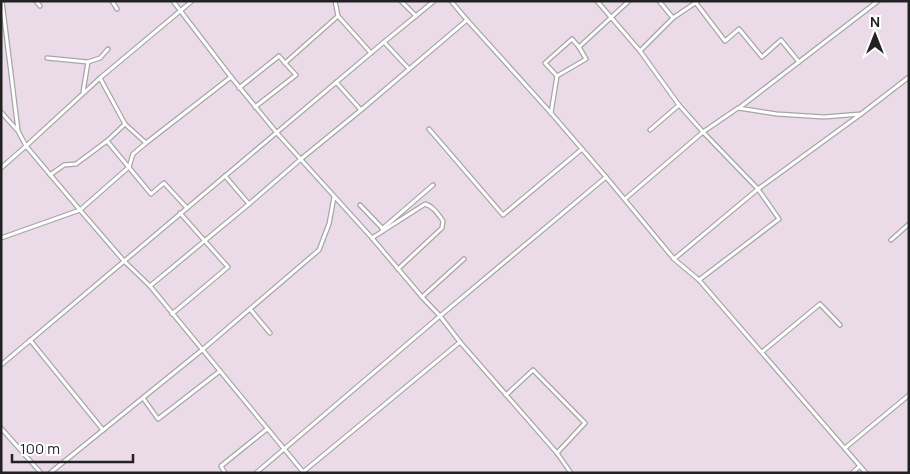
<svg xmlns="http://www.w3.org/2000/svg" width="910" height="474" viewBox="0 0 910 474" font-family="Manrope,sans-serif">
  <rect width="100%" height="100%" fill="#f2eee9"/>
  <rect fill="#ebdbe9" x="1" y="1" width="908" height="472"/>
  <g fill="none" stroke-linecap="round" stroke-linejoin="round">
    <defs>
      <g id="lane">
        <path d="M2 1 18 130"/>
        <path d="M36 1 40 6"/>
        <path d="M112 1 117 9"/>
        <path d="M173 1 231 77 277 133 372 238 422 297 440 316 460 342 557 453 571 473"/>
        <path d="M401 1 416 16"/>
        <path d="M597 1 640 51 679 105 703 132 758 189 674 259"/>
        <path d="M659 1 673 18"/>
        <path d="M696 3 725 41 739 29 762 57 781 40 799 62"/>
        <path d="M338 16 371 53"/>
        <path d="M384 42 409 69"/>
        <path d="M640 51 673 18 698 1"/>
        <path d="M47 58 88 62"/>
        <path d="M557 76 586 59 579 47"/>
        <path d="M336 82 361 110"/>
        <path d="M239 88 279 56 285 63 338 16 335 1"/>
        <path d="M83 92 88 62 100 58 108 49"/>
        <path d="M255 107 296 75 285 63"/>
        <path d="M739 108 878 1"/>
        <path d="M1 112 18 131 26 146 80 210 124 261 150 286 304 473"/>
        <path d="M551 113 557 76 545 63 572 39 579 47 629 1"/>
        <path d="M429 129 503 215 582 149"/>
        <path d="M650 130 679 105"/>
        <path d="M107 141 151 194 164 183 187 208"/>
        <path d="M146 143 231 77"/>
        <path d="M1 168 26 146 100 78 192 1"/>
        <path d="M50 175 64 165 76 164 107 141 125 124"/>
        <path d="M225 176 249 204"/>
        <path d="M606 177 674 259 699 280 866 473"/>
        <path d="M625 199 703 132 738 108 777 114 824 117 861 114 909 77"/>
        <path d="M360 205 383 229"/>
        <path d="M382 229 433 185"/>
        <path d="M1 238 80 210 129 167 133 154 146 143 125 124 100 78"/>
        <path d="M372 238 425 204C433 206 438 214 443 221L442 228 398 269"/>
        <path d="M891 240 909 224"/>
        <path d="M699 280 779 219 758 189 861 114"/>
        <path d="M150 286 249 204 301 159 361 110 467 20"/>
        <path d="M422 297 464 259"/>
        <path d="M250 309 270 333"/>
        <path d="M172 314 228 267 180 213"/>
        <path d="M30 340 103 430"/>
        <path d="M762 352 820 304 840 325"/>
        <path d="M1 365 384 42 434 1"/>
        <path d="M506 395 533 370 585 423 557 453"/>
        <path d="M143 398 158 419 220 371"/>
        <path d="M1 428 41 473"/>
        <path d="M845 448 909 395"/>
        <path d="M303 472 460 342"/>
        <path d="M50 473 202 350 319 250 329 224 334 197"/>
        <path d="M225 473 221 466 267 429"/>
        <path d="M256 473 440 316 606 177 551 113 467 20 451 1"/>
        <path d="M852 473 860 466"/>
      </g>
    </defs>
    <use href="#lane" stroke="#a6a6a6" stroke-width="5.5"/>
    <use href="#lane" stroke="#fff" stroke-width="3"/>
  </g>
  <rect width="910" height="474" fill="none" stroke="#222222" stroke-width="5"/>
  <g transform="translate(875 35)" stroke="#ffffff" stroke-width="4" paint-order="stroke">
  <path d="M0-4L9 19L0 12L-9 19Z" fill="#222222"/>
  <text y="-8" font-size="14" font-weight="bold" text-anchor="middle" fill="#222222">N</text>
  </g>
  <path d="M12 454v8h121v-8" fill="none" stroke="#222222" stroke-width="2.5"/>
  <text x="20" y="454" font-size="15" fill="#222222" stroke="#ffffff" stroke-width="4" paint-order="stroke">100 m</text>
</svg>
